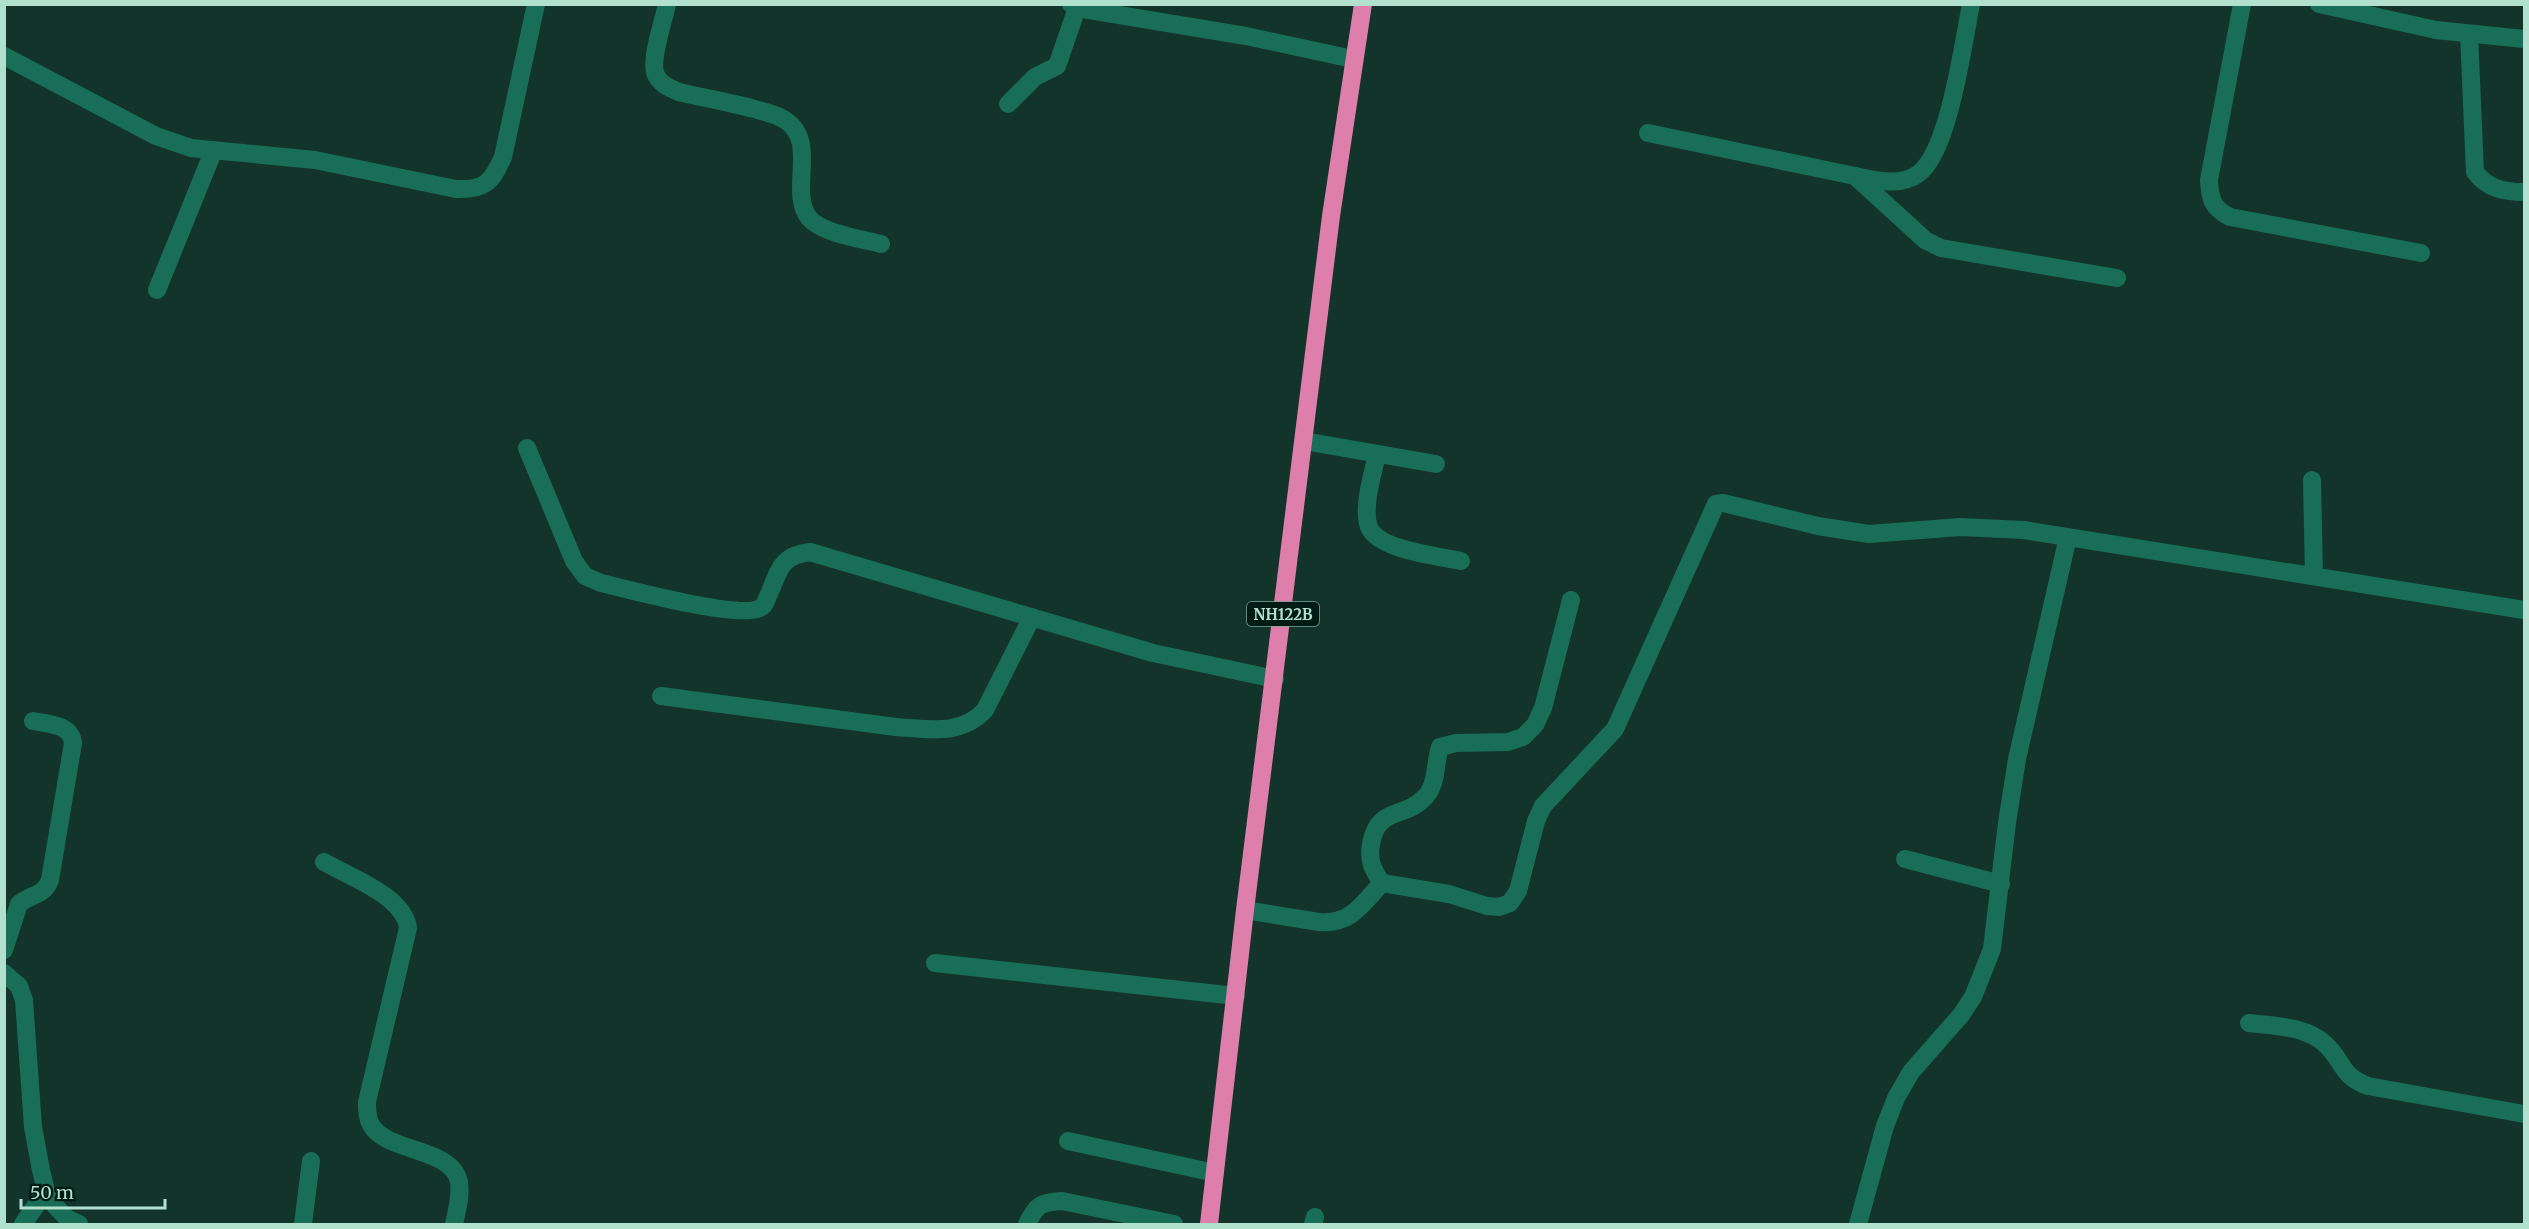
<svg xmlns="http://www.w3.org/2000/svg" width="2529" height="1229" viewBox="0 0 2529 1229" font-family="Merriweather,serif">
  <rect width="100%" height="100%" fill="#13342a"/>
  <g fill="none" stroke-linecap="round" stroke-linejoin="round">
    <g stroke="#196e58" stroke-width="18">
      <path d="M667 4C664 20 649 61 656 75 661 85 670 88 679 92 702 98 769 109 785 120 819 142 788 191 809 218 821 233 862 239 881 244"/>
      <path d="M1071 4 1077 8 1246 36 1353 59"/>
      <path d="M2242 4 2209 180C2210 199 2212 208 2230 217L2421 253"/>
      <path d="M2319 4 2436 30 2524 39"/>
      <path d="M2469 34 2475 172C2488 189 2504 192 2524 192"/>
      <path d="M4 56 156 136 191 148 315 160 456 189C485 190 491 183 503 157L536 4"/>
      <path d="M1008 104 1035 77 1057 66 1077 8"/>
      <path d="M1648 133 1855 176C1875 180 1900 187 1918 174 1949 152 1963 44 1971 4"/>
      <path d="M1855 176 1925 240 1941 248 2117 278"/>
      <path d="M157 290 213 152"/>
      <path d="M1304 441 1436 464"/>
      <path d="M527 448 574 561 585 576 601 583C627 589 746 622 763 606 766 603 767 597 769 594 780 569 780 556 810 552L1153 653 1275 679"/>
      <path d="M1377 454C1373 473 1362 508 1369 527 1378 550 1438 556 1461 561"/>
      <path d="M2312 480 2314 576"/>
      <path d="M661 696 896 727C929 729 961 736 985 710L1032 617"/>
      <path d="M1905 859 2001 884"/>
      <path d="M324 862C350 877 404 896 408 928L367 1102C367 1110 367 1118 371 1125 387 1153 452 1147 459 1182 461 1196 457 1211 454 1224"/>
      <path d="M1382 883 1449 894 1487 906 1499 907 1510 903 1518 891 1536 821 1543 806 1615 729 1716 504 1723 503 1818 526 1869 534 1960 527 2024 530 2524 610"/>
      <path d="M1245 910 1319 922C1351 925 1362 904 1382 883 1373 870 1368 861 1371 844 1378 805 1405 820 1426 796 1437 784 1435 762 1440 747L1456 743 1508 742 1523 737 1535 725 1543 708 1571 600"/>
      <path d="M4 950 19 904C31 894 44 896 50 880L73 743C71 724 48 724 33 721"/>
      <path d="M935 963 1236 996"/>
      <path d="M4 973 19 986 24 1000 33 1127 41 1170 46 1191 56 1207 68 1219 79 1224"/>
      <path d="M2249 1023C2274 1026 2306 1026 2325 1044 2344 1061 2340 1076 2368 1086L2524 1114"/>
      <path d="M1068 1141 1215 1173"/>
      <path d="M23 1224 46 1191"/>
      <path d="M303 1224 311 1161"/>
      <path d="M1027 1224C1036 1205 1041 1202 1062 1201L1174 1224"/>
      <path d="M1313 1224 1315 1217"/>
      <path d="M1858 1224 1885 1126 1896 1098 1911 1072 1961 1015 1973 997 1992 949 2007 823 2017 759 2068 537"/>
    </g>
    <path stroke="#de7eab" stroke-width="18" d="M1209 1224 1245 910 1331 216 1363 4"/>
  </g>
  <g text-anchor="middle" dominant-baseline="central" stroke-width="4.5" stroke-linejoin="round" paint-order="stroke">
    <rect fill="#001b13" stroke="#7ca597" stroke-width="1.5" x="1247" y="602" width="72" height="24" rx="4.5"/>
    <g font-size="15" font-weight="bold" fill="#b1e0cf">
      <text x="1283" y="614">NH122B</text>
    </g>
  </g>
  <rect width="2529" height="1229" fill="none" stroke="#b1e0cf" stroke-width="12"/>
  <path d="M21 1199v9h144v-9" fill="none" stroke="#b1e0cf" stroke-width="3"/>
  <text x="30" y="1199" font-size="18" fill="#b1e0cf" stroke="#001b13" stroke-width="4.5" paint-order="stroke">50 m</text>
</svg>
